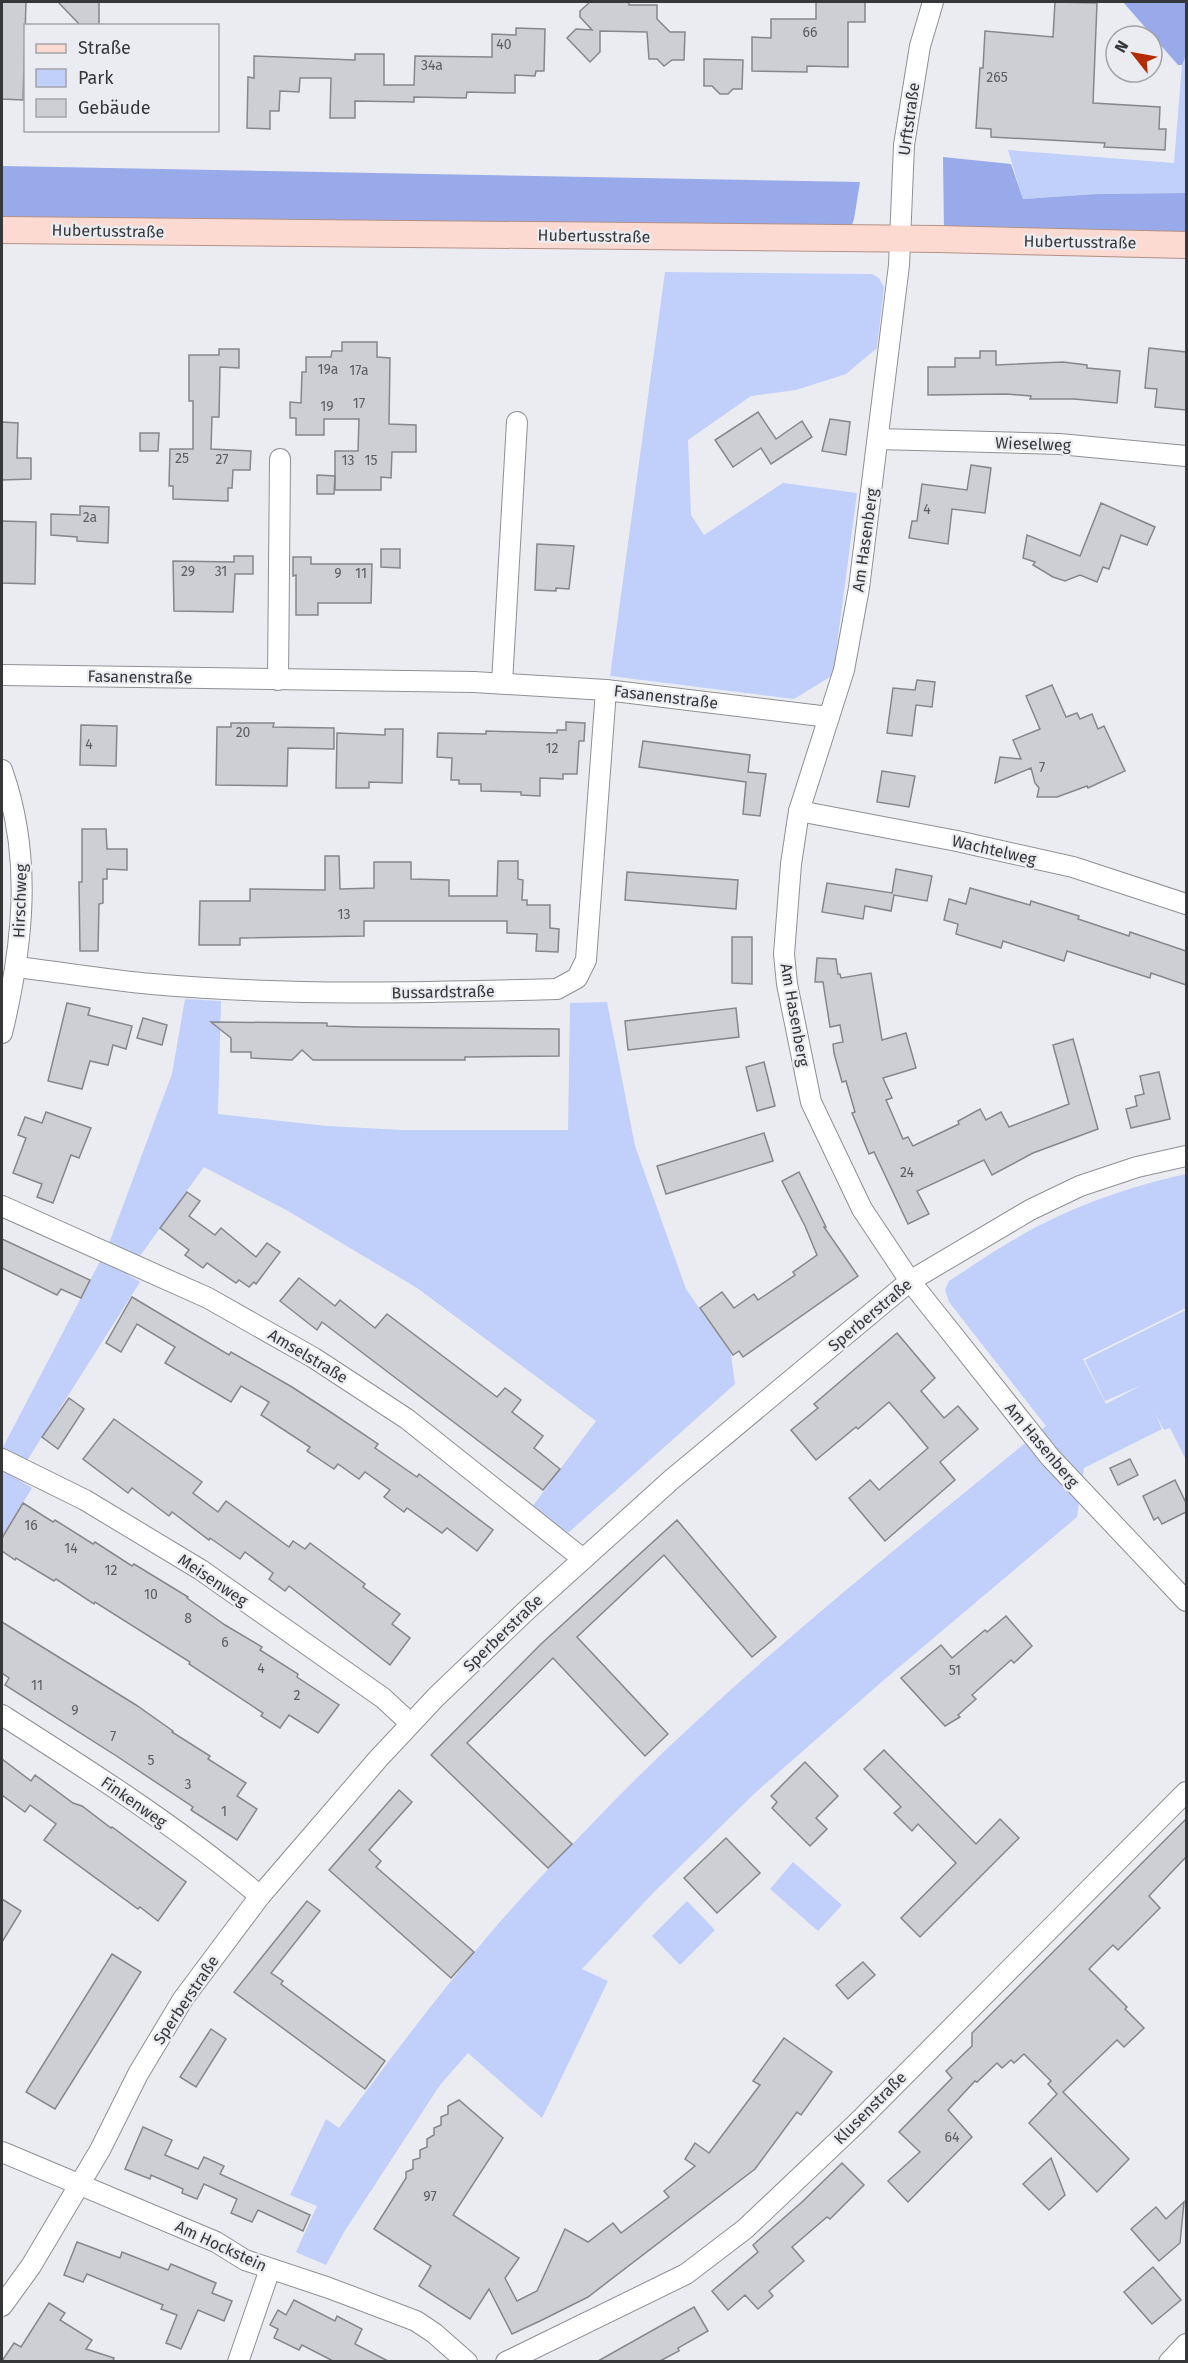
<svg xmlns="http://www.w3.org/2000/svg" width="1188" height="2363" viewBox="0 0 1188 2363" font-family="'Fira Sans',sans-serif">
  <rect width="100%" height="100%" fill="#ebecf1"/>
  <g fill="#c1cffb">
    <path d="M1186 55V193L1097 194 1023 199 1008 150 1174 163 1182 65Z"/>
    <path d="M665 272 872 274 879 278 884 287 877 348 846 374 796 390 751 396 688 440 691 515 704 535 783 483 857 493 833 675 794 699 610 676Z"/>
    <path d="M185 999 221 1001 218 1114 327 1126 402 1130H568L570 1003 607 1002 635 1146 686 1289 731 1354 735 1384 568 1533 532 1507 596 1421 417 1288 288 1211 204 1167 127 1274 140 1282 16 1478 32 1488 2 1537V1449L108 1246 172 1074Z"/>
    <path d="M1186 1174V1308L1083 1359 1106 1404 1142 1385 1105 1401 1085 1360 1186 1310V1460L1170 1428 1164 1430 1155 1413 1162 1429 1084 1468 1077 1517 885 1679 755 1793 653 1893 582 1969 608 1981 542 2118 468 2053 440 2085 344 2232 326 2265 296 2252 317 2206 290 2195 326 2119 339 2128C387 2063 435 1999 487 1937 518 1900 552 1865 586 1830 726 1682 889 1555 1046 1426L949 1302 945 1290 949 1281C971 1267 992 1252 1015 1239 1067 1208 1127 1187 1186 1174Z"/>
    <path d="M793 1862 842 1905 818 1931 770 1889Z"/>
    <path d="M687 1901 715 1930 680 1965 652 1936Z"/>
  </g>
  <g fill="#98aae9">
    <path d="M1123 2H1186V55L1182 65H1178Z"/>
    <path d="M943 157 1011 164 1023 199 1097 194 1186 193V234L944 231Z"/>
    <path d="M2 166 860 182 854 219 850 230 2 218Z"/>
  </g>
  <g fill="#cecfd4" stroke="#85878b" stroke-width="1.5">
    <path d="M2 2H26L23 100 2 99Z"/>
    <path d="M58 2H99V26H81Z"/>
    <path d="M590 2H629V5H657V19L670 32H685L684 60H672L664 66 657 59H649L647 32 600 31V52L590 62 567 38 576 29 592 30 580 17V11Z"/>
    <path d="M816 2H865V22H848V67L807 66V72L752 71V37L771 38V19H816Z"/>
    <path d="M1055 2 1097 3 1093 103 1160 107 1159 129H1166L1165 150 1104 147 1105 143 991 137V129L976 128 980 68H983L985 31 1053 37Z"/>
    <path d="M516 28 545 29 544 71H536L535 76 515 75V93L467 92 466 98 414 97V102L355 101V118H330L331 78H300L299 92 280 91 279 111H270V129L247 128 248 77 254 78V56L355 60V54H384V85H414L415 56 492 57V34L516 35Z"/>
    <path d="M704 59 743 60 742 89H733L728 94H720L712 86H704Z"/>
    <path d="M342 342H377V357L390 358 389 424 416 425V452H392L391 478 381 477V490H335V451H358L359 419H324V435H296V418H290V402L301 403 302 372H306V357H331L332 351H342Z"/>
    <path d="M1149 348 1186 352V410L1155 407 1157 389 1145 388Z"/>
    <path d="M219 349H239V368L220 367 219 417H212L211 449 251 451 250 470H233L232 488H228V501L173 499V486H169L170 449H193V401H189V355H219Z"/>
    <path d="M980 351H996V365L1063 362 1087 365V368L1120 371 1117 403 1074 399H1030L1031 396 1007 394 928 395V367H955V358H980Z"/>
    <path d="M758 412 776 439 802 421 812 437 771 464 761 448 733 467 715 440Z"/>
    <path d="M830 419 850 422 846 455 822 451Z"/>
    <path d="M2 422 18 423 17 458H31V479L2 480Z"/>
    <path d="M140 433H159L158 451H140Z"/>
    <path d="M971 465 991 468 985 513 952 509 948 544 909 538 912 521H917L922 484 967 490Z"/>
    <path d="M317 475 335 476 334 494H317Z"/>
    <path d="M1101 503 1155 527 1147 545 1121 535 1109 569 1103 567 1097 582 1080 575 1065 581 1053 577 1033 565 1035 562 1023 558 1027 535 1080 556Z"/>
    <path d="M80 506 109 507 108 543 77 541V537L51 535V514L80 515Z"/>
    <path d="M2 521 36 522 35 584 2 583Z"/>
    <path d="M537 544 574 546 569 589 556 588V591L535 590Z"/>
    <path d="M381 549H400V568L381 567Z"/>
    <path d="M234 556H253V574H235L233 612 174 611 173 561 234 562Z"/>
    <path d="M293 557H311V564H372L371 603H318V615H296V575L293 576Z"/>
    <path d="M917 680 935 682 932 707 916 705 912 736 887 733 893 688 915 690Z"/>
    <path d="M1052 685 1066 717 1077 713 1080 719 1092 714 1098 729 1104 726 1125 771 1088 788 1087 786 1057 797H1037L1039 788 1035 783 1031 768 995 783 1000 757 1021 759 1013 740 1040 729 1026 696Z"/>
    <path d="M566 722 585 723 584 741H579L577 774H563V779L540 778V796L521 795V792L481 791V784H459V780H451L452 758 437 757 438 733 486 734V731L557 733V730H566Z"/>
    <path d="M231 723H274L273 727 334 728V749L288 748 287 786 216 785 217 727H231Z"/>
    <path d="M81 725 117 726 116 766 80 765Z"/>
    <path d="M385 729H403L402 783 369 782V788H336L337 733 385 735Z"/>
    <path d="M643 741 750 755 748 772 766 774 760 816 743 814 746 782 639 767Z"/>
    <path d="M882 771 915 776 909 807 877 802Z"/>
    <path d="M82 829H106L107 849H127V870L107 869V879H103V903L99 904 98 951H80L79 882H82Z"/>
    <path d="M325 856H339L340 889 374 888V862H411V879L449 880V896H497L498 861H518V879L523 880 522 900H527V905H550V928L559 929 558 952 536 951 537 934 507 933V921H364V936L240 938V945H199L200 901H250V889L325 890Z"/>
    <path d="M896 869 932 876 927 901 894 895 891 911 865 906 863 919 822 912 827 883 892 893Z"/>
    <path d="M627 872 738 880 736 909 625 900Z"/>
    <path d="M970 888 1030 905 1031 901 1079 916 1078 919 1129 936 1130 932 1186 951V985L1151 973 1150 978 1067 951 1064 961 1003 941 1001 948 956 934 958 924 944 920 949 899 966 904Z"/>
    <path d="M732 937H752V984L732 983Z"/>
    <path d="M817 958 836 959 838 974H840L841 978 871 973 882 1040 906 1033 916 1068 883 1078 892 1098 886 1100 903 1139 908 1137 913 1146 959 1124 958 1121 980 1109 986 1120 1001 1112 1009 1127 1069 1104 1053 1045 1073 1039 1098 1129 1033 1153 992 1175 984 1160 917 1191 929 1214 908 1224 874 1152 869 1154 852 1113 855 1112 846 1081 842 1082 834 1053 833 1044 843 1042 840 1025 830 1027 823 982H815Z"/>
    <path d="M67 1003 90 1008 88 1015 132 1026 126 1049 113 1045 108 1065 90 1061 82 1089 48 1081Z"/>
    <path d="M736 1008 739 1037 628 1050 625 1021Z"/>
    <path d="M143 1018 167 1025 162 1045 137 1038Z"/>
    <path d="M211 1022 327 1023V1026L360 1027 559 1029V1056L465 1057V1060H313L302 1050 292 1060 251 1058V1052H231V1038Z"/>
    <path d="M764 1062 775 1106 757 1111 746 1067Z"/>
    <path d="M1159 1072 1170 1119 1131 1128 1126 1109 1137 1106 1135 1096 1144 1094 1140 1076Z"/>
    <path d="M46 1112 91 1128 79 1158 71 1155 53 1203 37 1197 42 1184 13 1173 26 1138 18 1135 25 1117 42 1123Z"/>
    <path d="M764 1133 773 1161 666 1194 657 1166Z"/>
    <path d="M799 1172 826 1227H824L858 1276 743 1357 739 1351 733 1355 700 1308 722 1292 734 1308 754 1294 758 1300 795 1275 793 1272 817 1255 805 1226 782 1181Z"/>
    <path d="M187 1192 200 1201 189 1216 215 1235 221 1228 256 1257 267 1243 280 1252 256 1284 254 1282 249 1287 239 1280 236 1283 207 1263 203 1268 185 1255 189 1250 160 1228Z"/>
    <path d="M2 1239 90 1280 81 1298 61 1289 57 1295 2 1268Z"/>
    <path d="M299 1278 335 1306 340 1300 375 1328 387 1314 497 1397 505 1388 521 1400 512 1412 543 1436 534 1448 560 1469 543 1490 322 1322 317 1330 280 1301Z"/>
    <path d="M132 1297 229 1355 231 1352 292 1387 332 1413 378 1444 375 1448 417 1477 419 1474 493 1530 477 1551 447 1528 442 1533 407 1508 404 1512 384 1497 390 1490 365 1472 359 1479 338 1464 334 1469 307 1451 310 1447 261 1415 269 1402 241 1386 231 1402 165 1363 175 1347 137 1324 121 1352 106 1343Z"/>
    <path d="M897 1333 935 1378 921 1391 944 1418 958 1406 978 1429 940 1462 955 1480 885 1541 849 1498 870 1480 879 1490 928 1448 903 1418 889 1402 858 1429 856 1427 816 1460 791 1430 818 1408 814 1404Z"/>
    <path d="M69 1398 84 1409 58 1449 42 1437Z"/>
    <path d="M114 1419 202 1482 193 1493 218 1512 226 1501 289 1547 293 1541 305 1549 310 1543 365 1584 363 1587 400 1614 392 1624 410 1638 390 1665 289 1586 285 1591 269 1579 273 1573 245 1552 240 1559 210 1538 209 1540 172 1512 169 1516 132 1488 128 1493 83 1459Z"/>
    <path d="M1130 1459 1138 1475 1118 1485 1110 1468Z"/>
    <path d="M1175 1480 1186 1503V1512L1162 1524 1158 1517 1154 1520 1143 1496Z"/>
    <path d="M23 1503 53 1522 55 1520 93 1544 95 1542 132 1566 134 1564 188 1597 187 1598 225 1625 262 1647 260 1650 298 1674 297 1677 339 1705 318 1733 289 1715 280 1728 261 1716 263 1713 189 1664 190 1662 95 1602 94 1604 56 1579 54 1581 16 1558 15 1560 2 1551V1538Z"/>
    <path d="M677 1520 776 1637 752 1657 664 1555 577 1637 668 1734 645 1756 553 1658 467 1743 572 1844 548 1868 431 1755 541 1644Z"/>
    <path d="M1006 1616 1032 1646 1014 1663 1011 1660 972 1695 976 1699 958 1715 960 1717 945 1726 901 1678 941 1645 952 1658 985 1630 987 1632Z"/>
    <path d="M2 1622 136 1705 173 1731 172 1732 210 1756 208 1759 246 1783 237 1796 257 1809 237 1840 191 1810 193 1807 118 1757 5 1685 9 1678 2 1673Z"/>
    <path d="M884 1750 976 1844 1000 1819 1019 1838 920 1937 901 1918 956 1863 918 1824 912 1831 894 1813 901 1807 864 1769Z"/>
    <path d="M2 1759 31 1781 35 1775 73 1803 82 1806 111 1828 112 1827 186 1882 158 1921 140 1907 138 1909 44 1840 56 1824 30 1805 25 1812 2 1795Z"/>
    <path d="M805 1762 838 1796 816 1818 827 1829 810 1846 772 1808 777 1802 771 1796Z"/>
    <path d="M399 1790 412 1802 369 1850 381 1861 376 1867 474 1952 451 1978 329 1870Z"/>
    <path d="M1186 1819V1857L1149 1896 1160 1908 1118 1950 1113 1945 1089 1969 1127 2007 1125 2009 1144 2028 1124 2047 1117 2040 1063 2092 1129 2159 1097 2192 1029 2123 1057 2094 1048 2084 1051 2081 1024 2054 1014 2063 1011 2060 1002 2068 997 2063 977 2082 975 2081 948 2110 972 2137 908 2202 888 2181 920 2152 899 2132 952 2078 946 2071 972 2046V2033Z"/>
    <path d="M726 1838 760 1873 717 1913 684 1878Z"/>
    <path d="M2 1899 21 1911 2 1942Z"/>
    <path d="M307 1901 320 1911 271 1973 283 1981 281 1984 385 2061 365 2089 234 1992Z"/>
    <path d="M112 1954 141 1972 55 2109 26 2092Z"/>
    <path d="M863 1962 875 1975 848 1999 836 1985Z"/>
    <path d="M211 2029 226 2039 196 2087 180 2077Z"/>
    <path d="M784 2038 832 2072 801 2115 797 2112 755 2169 588 2297 540 2321 512 2334 489 2289 470 2319 419 2286 431 2266 374 2229 406 2178V2172L413 2169V2160L420 2158V2150L427 2147V2139L434 2135V2128L441 2125V2117L448 2114V2106L459 2100 503 2138 453 2215 519 2258 505 2278 517 2301 537 2291 565 2229 588 2242 613 2223 621 2233 669 2197 664 2191 695 2166 685 2159 695 2143 709 2153 760 2085 753 2081Z"/>
    <path d="M143 2127 172 2140 165 2155 198 2169 204 2157 224 2166 220 2174 310 2215 303 2231 258 2210 252 2222 231 2213 237 2199 204 2184 197 2199 182 2193 183 2189 151 2175 150 2179 125 2169Z"/>
    <path d="M1051 2158 1065 2195 1049 2210 1023 2184Z"/>
    <path d="M842 2163 864 2185 830 2219 827 2217 792 2247 804 2261 769 2291 773 2296 758 2309 745 2295 728 2310 712 2291 758 2252 753 2245 802 2202Z"/>
    <path d="M1184 2202 1180 2243 1159 2261 1131 2229 1156 2207 1166 2219Z"/>
    <path d="M77 2242 120 2258 122 2252 168 2270 171 2264 216 2283 212 2293 232 2301 224 2321 198 2310 181 2349 166 2343 177 2315 161 2309 163 2305 87 2274 83 2282 64 2275Z"/>
    <path d="M1153 2267 1181 2300 1152 2324 1124 2292Z"/>
    <path d="M294 2300 335 2321 337 2316 362 2329 355 2344 388 2361H333L302 2345 299 2350 274 2338 278 2329 270 2325 278 2310 286 2315Z"/>
    <path d="M49 2303 65 2313 60 2320 92 2340 86 2349 114 2358 113 2361H2L14 2343 21 2347Z"/>
    <path d="M694 2307 708 2331 678 2348 679 2351 660 2361H598Z"/>
  </g>
  <g fill="none" stroke-linecap="round" stroke-linejoin="round">
    <defs>
      <g id="minor">
        <path d="M933 2 920 46 904 145 899 265 859 588 844 670 799 811 791 864 784 954 787 984 811 1102 862 1209 910 1281 1050 1457 1186 1601"/>
        <path d="M878 439 1059 444 1186 456"/>
        <path d="M2 675 474 682 606 690 829 717"/>
        <path d="M278 680 280 459"/>
        <path d="M502 683 517 422"/>
        <path d="M2 770C33 857 23 946 2 1033"/>
        <path d="M799 811 957 841 1073 867 1186 904"/>
        <path d="M16 967C61 972 106 980 152 984 286 996 422 993 557 989L577 978 586 960 606 690"/>
        <path d="M2 1206 208 1298 314 1358 407 1419 583 1559"/>
        <path d="M2 1459 85 1500 201 1570 383 1698 410 1723"/>
        <path d="M2 1715C90 1771 180 1828 260 1896"/>
        <path d="M2 2152 216 2242 245 2260 329 2288 416 2321 434 2333 467 2362"/>
        <path d="M2 2306 31 2266 100 2150 138 2074 183 1999 260 1896 378 1759 436 1697 529 1608 671 1480 910 1281 1030 1210 1080 1186 1137 1167 1186 1156"/>
        <path d="M238 2362 270 2269"/>
        <path d="M506 2362 686 2274 745 2229 858 2122 1186 1792"/>
        <path d="M1169 2362 1186 2344"/>
      </g>
      <path id="major" d="M2 230 938 239 1186 245"/>
    </defs>
    <use href="#minor" stroke="#8e9094" stroke-width="22"/>
    <use href="#major" stroke="#b59188" stroke-width="28"/>
    <use href="#minor" stroke="#fff" stroke-width="20"/>
    <use href="#major" stroke="#fcdad1" stroke-width="26"/>
  </g>
  <g text-anchor="middle" dominant-baseline="central" stroke-width="4.5" stroke-linejoin="round" paint-order="stroke">
    <g font-size="14" fill="#5c5d60">
      <text x="810" y="32">66</text>
      <text x="504" y="44">40</text>
      <text x="432" y="65">34a</text>
      <text x="997" y="77">265</text>
      <text x="328" y="369">19a</text>
      <text x="359" y="370">17a</text>
      <text x="359" y="403">17</text>
      <text x="327" y="406">19</text>
      <text x="182" y="458">25</text>
      <text x="222" y="459">27</text>
      <text x="348" y="460">13</text>
      <text x="371" y="460">15</text>
      <text x="927" y="509">4</text>
      <text x="90" y="517">2a</text>
      <text x="188" y="571">29</text>
      <text x="221" y="571">31</text>
      <text x="338" y="573">9</text>
      <text x="361" y="573">11</text>
      <text x="243" y="732">20</text>
      <text x="89" y="744">4</text>
      <text x="552" y="748">12</text>
      <text x="1042" y="767">7</text>
      <text x="344" y="914">13</text>
      <text x="907" y="1172">24</text>
      <text x="31" y="1525">16</text>
      <text x="71" y="1548">14</text>
      <text x="111" y="1570">12</text>
      <text x="151" y="1594">10</text>
      <text x="188" y="1618">8</text>
      <text x="225" y="1642">6</text>
      <text x="261" y="1668">4</text>
      <text x="955" y="1670">51</text>
      <text x="37" y="1685">11</text>
      <text x="297" y="1695">2</text>
      <text x="75" y="1710">9</text>
      <text x="113" y="1736">7</text>
      <text x="151" y="1760">5</text>
      <text x="188" y="1784">3</text>
      <text x="224" y="1811">1</text>
      <text x="952" y="2137">64</text>
      <text x="430" y="2196">97</text>
    </g>
    <g font-size="16" fill="#363739" stroke="#ebecf1">
      <text transform="translate(909 119) rotate(-82)">Urftstraße</text>
      <text transform="translate(108 231) rotate(1)">Hubertusstraße</text>
      <text transform="translate(594 236) rotate(1)">Hubertusstraße</text>
      <text transform="translate(1080 242) rotate(1)">Hubertusstraße</text>
      <text transform="translate(1033 444) rotate(2)">Wieselweg</text>
      <text transform="translate(865 540) rotate(-82)">Am Hasenberg</text>
      <text transform="translate(140 677) rotate(1)">Fasanenstraße</text>
      <text transform="translate(666 697) rotate(7)">Fasanenstraße</text>
      <text transform="translate(994 850) rotate(13)">Wachtelweg</text>
      <text transform="translate(20 901) rotate(-88)">Hirschweg</text>
      <text transform="translate(443 992) rotate(-1)">Bussardstraße</text>
      <text transform="translate(795 1015) rotate(80)">Am Hasenberg</text>
      <text transform="translate(870 1315) rotate(-40)">Sperberstraße</text>
      <text transform="translate(308 1356) rotate(31)">Amselstraße</text>
      <text transform="translate(1042 1445) rotate(50)">Am Hasenberg</text>
      <text transform="translate(213 1580) rotate(34)">Meisenweg</text>
      <text transform="translate(503 1633) rotate(-44)">Sperberstraße</text>
      <text transform="translate(134 1802) rotate(35)">Finkenweg</text>
      <text transform="translate(186 2000) rotate(-56)">Sperberstraße</text>
      <text transform="translate(870 2108) rotate(-45)">Klusenstraße</text>
      <text transform="translate(221 2246) rotate(25)">Am Hockstein</text>
    </g>
  </g>
  <rect width="1188" height="2363" fill="none" stroke="#363739" stroke-width="6"/>
  <rect x="24" y="24" width="195" height="108" fill="#ebecf1" stroke="#a3a4a7" stroke-width="1.5"/>
  <rect x="36" y="44" width="30" height="9" fill="#fcdad1" stroke="#a3a4a7" stroke-width="1.5"/>
  <text x="78" y="54" font-size="18" fill="#363739">Straße</text>
  <rect x="36" y="69" width="30" height="18" fill="#c1cffb" stroke="#a3a4a7" stroke-width="1.5"/>
  <text x="78" y="84" font-size="18" fill="#363739">Park</text>
  <rect x="36" y="99" width="30" height="18" fill="#cecfd4" stroke="#a3a4a7" stroke-width="1.5"/>
  <text x="78" y="114" font-size="18" fill="#363739">Gebäude</text>
  <g transform="translate(1134 54) rotate(301)"><circle r="28" fill="#ebecf1" stroke="#a3a4a7" stroke-width="1.5"/>
  <path d="M0-4.5L10 22L0 15L-10 22Z" fill="#b52a00"/>
  <text y="-9" font-size="16" font-weight="bold" text-anchor="middle" fill="#363739">N</text>
  </g>
</svg>
